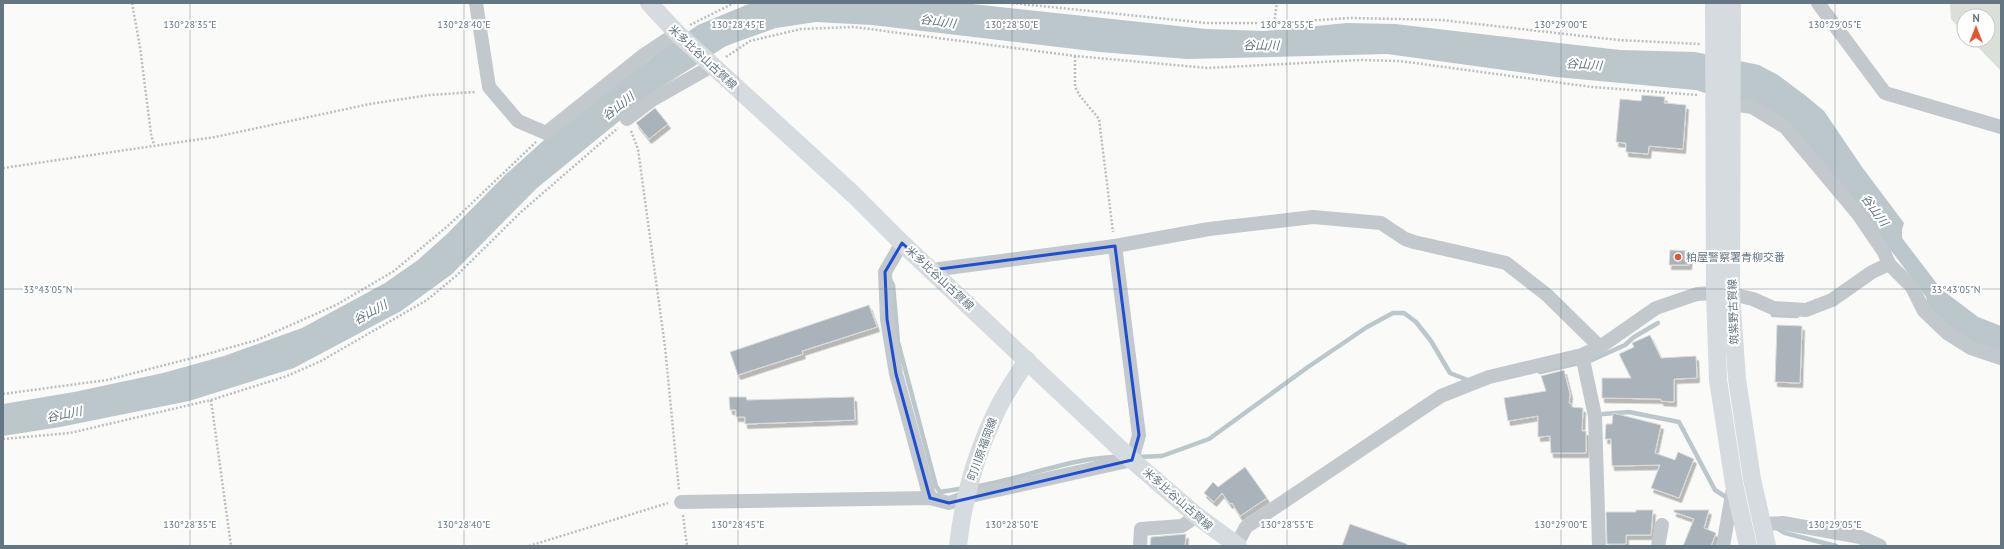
<svg xmlns="http://www.w3.org/2000/svg" width="2004" height="549" viewBox="0 0 2004 549" font-family="'PT Sans','Noto Sans JP',sans-serif">
  <defs>
    <filter id="shadow"><feDropShadow dx="2.5" dy="4.5" stdDeviation="0" flood-color="#0004"/></filter>
  </defs>
  <rect width="100%" height="100%" fill="#fafaf8"/>
  <path fill="#dadfd7" d="M1950 3H2001V71L1971 40H1988V16H1964V33L1951 19Z"/>
  <path fill="#bbc7cb" d="M751 3H963L1206 29 1264 31 1347 23 1395 24 1620 50 1695 52 1759 65 1778 75 1806 96 1824 111 1862 167 1904 223 1902 230V238L1941 289 1978 317 2001 326V353L1965 340 1928 307 1926 297 1856 204 1784 119 1696 90 1556 77 1387 54 1187 59 1100 52 872 25 816 22 776 28 726 46 660 88 537 188 452 274 401 311 294 368 189 401 60 427 3 436V404L74 392 163 373 224 356 302 328 385 283 418 260 447 234 504 176 554 131 662 50 698 25Z"/>
  <g fill="none" stroke-linecap="round" stroke-linejoin="round">
    <g stroke="#bbc7cb" stroke-width="4.5">
      <path d="M890 280 893 285 898 342 936 486 940 492 965 488"/>
      <path d="M1773 315 1797 316"/>
      <path d="M1540 372 1592 360 1625 345 1634 337 1658 323"/>
      <path d="M1603 414 1629 412 1679 422 1715 490 1729 499"/>
      <path d="M1137 457 1162 456 1209 439 1308 367 1367 327 1393 313H1404L1416 322 1431 341 1450 373 1470 381"/>
      <path d="M972 487C1021 480 1070 457 1119 457"/>
      <path d="M1775 527 1785 533 1836 546"/>
    </g>
  </g>
  <g fill="#aab3b9" stroke="#dcdcda" filter="url(#shadow)">
    <path d="M1642 95 1665 97 1664 103 1686 105 1683 149 1649 146 1648 154 1626 152V143L1616 142 1620 99 1641 101Z"/>
    <path d="M655 108 668 124 649 139 636 123Z"/>
    <path d="M1670 250 1690 251 1689 265H1669Z"/>
    <path d="M869 305 877 327 802 351 803 354 738 375 730 352Z"/>
    <path d="M1777 325 1802 326 1800 383 1775 382Z"/>
    <path d="M1650 335 1661 358 1696 356 1697 378 1674 379V402L1661 401V399L1602 398V378H1631L1619 354 1634 347 1632 343Z"/>
    <path d="M1564 370 1570 394 1569 403 1572 404V407L1583 408 1582 431H1586V453H1551L1550 436 1538 437V416L1508 421 1504 398 1546 391 1541 376Z"/>
    <path d="M729 397H746L747 400 854 397 855 420 745 424V417H736V410H730Z"/>
    <path d="M1613 413 1661 425 1655 453 1675 460 1678 452 1694 459 1679 498 1651 488 1660 465 1612 466 1611 439H1605L1606 424H1612Z"/>
    <path d="M1245 467 1267 498 1240 516 1232 503 1230 504 1222 493 1214 502 1204 493 1213 482 1218 487Z"/>
    <path d="M1636 510H1653L1651 535H1626V544H1607L1606 512H1636Z"/>
    <path d="M1674 510H1709L1704 528 1716 533 1711 546H1683L1694 519 1674 512Z"/>
    <path d="M1350 524 1407 544V546H1342Z"/>
    <path d="M1186 534 1185 546H1150L1151 537Z"/>
  </g>
  <g fill="none" stroke-linecap="round" stroke-linejoin="round">
    <g stroke="#bbbfc2" stroke-width="2.5" stroke-dasharray="2 2" stroke-linecap="butt">
      <path d="M132 3 140 47 151 134 154 145"/>
      <path d="M1012 3 1206 23H1274L1350 18 1442 20 1618 40 1700 44"/>
      <path d="M1274 23 1277 3"/>
      <path d="M690 25 734 3"/>
      <path d="M1075 56V87L1080 96 1099 119 1113 232"/>
      <path d="M726 57 750 41 801 29 854 27 1075 56 1208 68 1360 60 1400 61 1592 87 1698 95"/>
      <path d="M631 131 638 149 665 347 679 490"/>
      <path d="M3 168 215 137 370 104 429 95 476 92"/>
      <path d="M3 394 107 380 200 356 257 340 336 305 394 271 450 224 536 142"/>
      <path d="M211 400 231 546"/>
      <path d="M3 439 70 433 211 400 287 376 321 361 427 300 456 276 521 212 618 128"/>
      <path d="M683 515 687 546"/>
      <path d="M529 546 668 503"/>
    </g>
    <g stroke="#c3c8cc" stroke-width="14">
      <path d="M476 3 489 87 518 121 546 133 645 54 677 33"/>
      <path d="M1818 3 1885 93 2001 127"/>
      <path d="M1732 104 1752 107 1785 127 1858 214 1884 252 1889 264"/>
      <path d="M627 119 652 100 712 66"/>
      <path d="M902 243 885 272 887 319 896 374 930 498"/>
      <path d="M932 270 1115 246 1209 229 1313 217 1381 223 1405 239 1414 242 1506 263 1547 295 1600 347"/>
      <path d="M1582 355 1595 416 1599 546"/>
      <path d="M681 502 930 498 949 503 966 497 1132 460 1139 435 1115 246"/>
      <path d="M1762 524 1783 523 1860 537 1880 546"/>
      <path d="M1140 546 1141 529 1182 526 1197 516"/>
      <path d="M1236 546 1246 527 1441 396 1489 377 1582 355 1600 347 1656 308 1697 294 1715 293 1731 294 1753 299 1773 308 1806 310 1832 300 1872 272 1889 264 1912 287 1924 311 1947 333 1971 348 2001 358"/>
      <path d="M1658 546 1662 525"/>
      <path d="M1723 546 1733 489"/>
    </g>
    <g stroke="#d6dbdf" stroke-width="18">
      <path d="M649 3 677 33 854 195 902 243 1132 460 1197 516 1238 546"/>
      <path d="M1714 3 1715 293 1718 380 1734 484 1748 546"/>
      <path d="M1732 3 1731 294 1737 379 1752 479 1767 546"/>
      <path d="M958 546C963 499 976 453 997 410 1005 393 1017 377 1027 360"/>
    </g>
  </g>
  <path fill="none" stroke="#1d4ed8" stroke-width="3" stroke-linejoin="round" d="M902 243 932 270 1115 246 1139 435 1132 460 949 503 930 498 896 374 887 319 885 272Z"/>
  <path fill="none" stroke="#657683" stroke-width="1" stroke-opacity="0.45" d="M190 3V546M464 3V546M738 3V546M1012 3V546M1287 3V546M1561 3V546M1835 3V546M3 289H2001"/>
  <circle fill="#e4572e" stroke="#fff" stroke-width="1.5" cx="1678" cy="257" r="4"/>
  <g text-anchor="middle" dominant-baseline="central" stroke-width="4" stroke-linejoin="round" paint-order="stroke">
    <g font-size="11" fill="#657683" stroke="#fff">
      <text transform="translate(703 57) rotate(43)">米多比谷山古賀線</text>
      <text transform="translate(940 278) rotate(43)">米多比谷山古賀線</text>
      <text transform="translate(1733 312) rotate(-92)">筑紫野古賀線</text>
      <text transform="translate(982 449) rotate(-70)">町川原福岡線</text>
      <text transform="translate(1178 499) rotate(41)">米多比谷山古賀線</text>
    </g>
    <g font-size="11" fill="#657683" stroke="#fff" text-anchor="start">
      <text x="1686" y="257">粕屋警察署青柳交番</text>
    </g>
    <g font-size="12" font-style="italic" fill="#60757c" stroke="#fff">
      <text transform="translate(938 21) rotate(8)">谷山川</text>
      <text transform="translate(1261 45) rotate(1)">谷山川</text>
      <text transform="translate(1584 64) rotate(4)">谷山川</text>
      <text transform="translate(618 106) rotate(-38)">谷山川</text>
      <text transform="translate(1875 210) rotate(54)">谷山川</text>
      <text transform="translate(370 312) rotate(-29)">谷山川</text>
      <text transform="translate(64 414) rotate(-11)">谷山川</text>
    </g>
  </g>
  <g font-size="10" text-anchor="middle" fill="#657683" stroke="#fff" stroke-width="4" stroke-linejoin="round" paint-order="stroke">
    <text x="190" y="28">130°28'35"E</text>
    <text x="464" y="28">130°28'40"E</text>
    <text x="738" y="28">130°28'45"E</text>
    <text x="1012" y="28">130°28'50"E</text>
    <text x="1287" y="28">130°28'55"E</text>
    <text x="1561" y="28">130°29'00"E</text>
    <text x="1835" y="28">130°29'05"E</text>
    <text x="48" y="293">33°43'05"N</text>
    <text x="1956" y="293">33°43'05"N</text>
    <text x="190" y="528">130°28'35"E</text>
    <text x="464" y="528">130°28'40"E</text>
    <text x="738" y="528">130°28'45"E</text>
    <text x="1012" y="528">130°28'50"E</text>
    <text x="1287" y="528">130°28'55"E</text>
    <text x="1561" y="528">130°29'00"E</text>
    <text x="1835" y="528">130°29'05"E</text>
  </g>
  <rect width="2004" height="549" fill="none" stroke="#657683" stroke-width="8"/>
  <g transform="translate(1976 28)"><circle r="19" fill="#ffffff" stroke="#c1c8cd"/>
  <path d="M0-3L7 15L0 10L-7 15Z" fill="#e4572e"/>
  <text y="-6" font-size="11" font-weight="bold" text-anchor="middle" fill="#657683">N</text>
  </g>
</svg>
